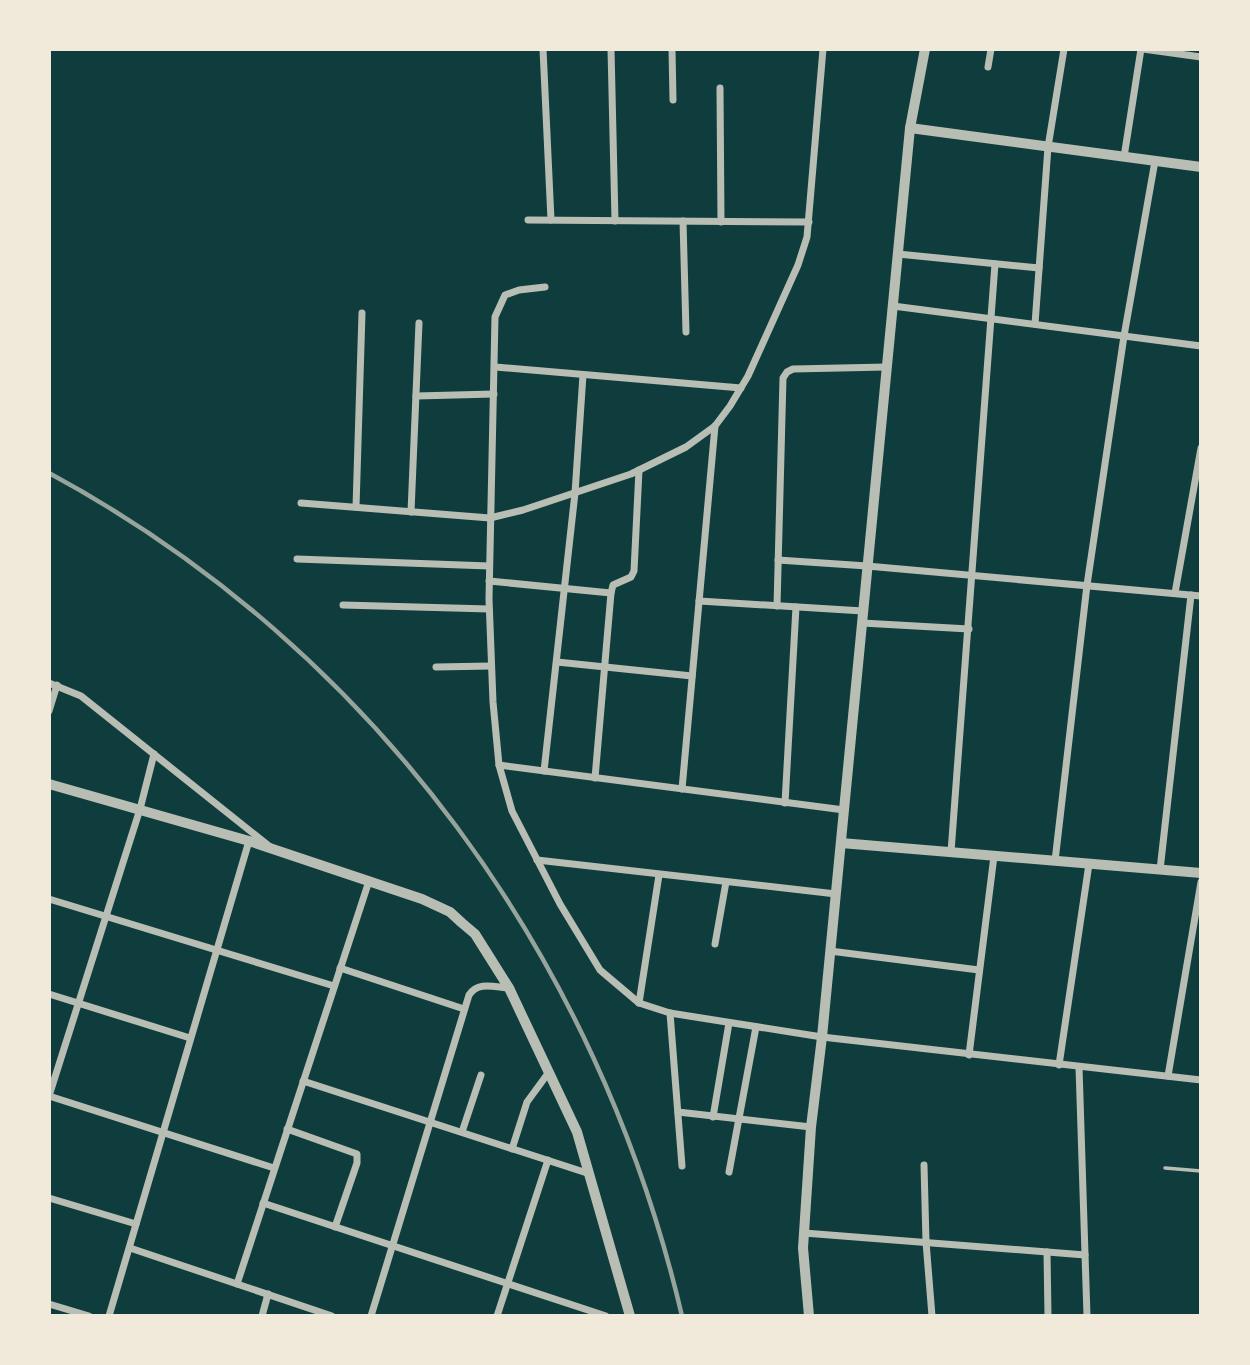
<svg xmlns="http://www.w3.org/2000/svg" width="1250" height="1365" viewBox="0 0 1250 1365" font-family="Karla,sans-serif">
  <rect width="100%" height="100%" fill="#0f3d3e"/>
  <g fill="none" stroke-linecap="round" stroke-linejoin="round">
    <path stroke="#b8beb3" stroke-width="3.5" d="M1165 1168 1201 1171"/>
    <g stroke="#b8beb3" stroke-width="7">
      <path d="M543 49 551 220"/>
      <path d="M611 49 615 221"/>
      <path d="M672 49 673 100"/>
      <path d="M1143 49 1201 57"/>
      <path d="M988 67 991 49"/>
      <path d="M720 88 721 222"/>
      <path d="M1124 157 1141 49"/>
      <path d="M528 220 809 222"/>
      <path d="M683 221 686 332"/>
      <path d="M898 254 1039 268"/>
      <path d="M545 287 519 290 505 295 495 317 489 599 493 702 499 765 512 811 560 904 600 970 639 1003 670 1013 822 1037 1201 1080"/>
      <path d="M893 306 1201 346"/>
      <path d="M1035 324 1048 147 1064 49"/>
      <path d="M495 367 741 388"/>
      <path d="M416 396 494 394"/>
      <path d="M301 503 490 518 523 510 631 474 686 447 715 426 730 406 748 376 798 265 807 237 823 49"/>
      <path d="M356 507 362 313"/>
      <path d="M411 512 419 323"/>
      <path d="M297 559 489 566"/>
      <path d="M778 560 867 566 1201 596"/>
      <path d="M489 581 611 593"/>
      <path d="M1175 593 1201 448"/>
      <path d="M699 601 863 611"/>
      <path d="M343 605 489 609"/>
      <path d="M777 606 783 378 787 372 793 369 887 367"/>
      <path d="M862 623 969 629"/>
      <path d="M557 662 692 676"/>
      <path d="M436 667 491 666"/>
      <path d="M49 683 81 696 269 846"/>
      <path d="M49 711 57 685"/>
      <path d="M154 754 140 809 49 1096 274 1168"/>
      <path d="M499 765 844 810"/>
      <path d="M544 771 575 493 583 375"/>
      <path d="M595 778 611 593 613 585 631 577 634 571 639 470"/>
      <path d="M682 789 715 426"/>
      <path d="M785 803 796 607"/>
      <path d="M951 852 995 264"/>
      <path d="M537 860 836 894"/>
      <path d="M1055 861 1087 585 1124 336 1155 161"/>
      <path d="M1160 870 1191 595"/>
      <path d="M49 899 334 986"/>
      <path d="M715 944 726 882"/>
      <path d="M830 951 979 970"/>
      <path d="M340 968 464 1009"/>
      <path d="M49 994 190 1038"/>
      <path d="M639 1003 659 875"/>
      <path d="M670 1013 682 1166"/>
      <path d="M969 1055 994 856"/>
      <path d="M1059 1065 1089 864"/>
      <path d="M1079 1067 1087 1316"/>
      <path d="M1168 1076 1201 882"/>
      <path d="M303 1081 590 1174"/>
      <path d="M678 1112 811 1127"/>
      <path d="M713 1117 729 1023"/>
      <path d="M287 1129 357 1154V1163L335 1227"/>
      <path d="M462 1132 481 1075"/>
      <path d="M512 1149 527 1102 549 1072"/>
      <path d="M924 1165 926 1242 932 1316"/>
      <path d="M729 1172 756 1027"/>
      <path d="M49 1198 136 1224"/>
      <path d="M263 1203 606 1316"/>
      <path d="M804 1233 1085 1255"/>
      <path d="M130 1248 332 1316"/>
      <path d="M1047 1252 1048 1316"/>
      <path d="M237 1284 369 881"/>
      <path d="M49 1304 89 1316"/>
      <path d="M109 1316 249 841"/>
      <path d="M262 1316 268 1294"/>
      <path d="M371 1316 469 995C478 981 494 987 509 988"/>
      <path d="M497 1316 548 1160"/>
    </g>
    <g stroke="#b8beb3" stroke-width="10">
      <path d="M910 128 1201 167"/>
      <path d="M49 784 249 841 422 899 450 912 462 923 475 934 509 988 577 1132 630 1316"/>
      <path d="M841 843 1201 873"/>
      <path d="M809 1316 803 1248 811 1127 822 1037 910 128 925 49"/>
    </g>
    <path stroke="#97a49c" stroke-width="4.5" d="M49 473C375 649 598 958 682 1316"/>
  </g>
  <rect width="1250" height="1365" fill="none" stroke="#f1e9da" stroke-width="102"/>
</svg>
